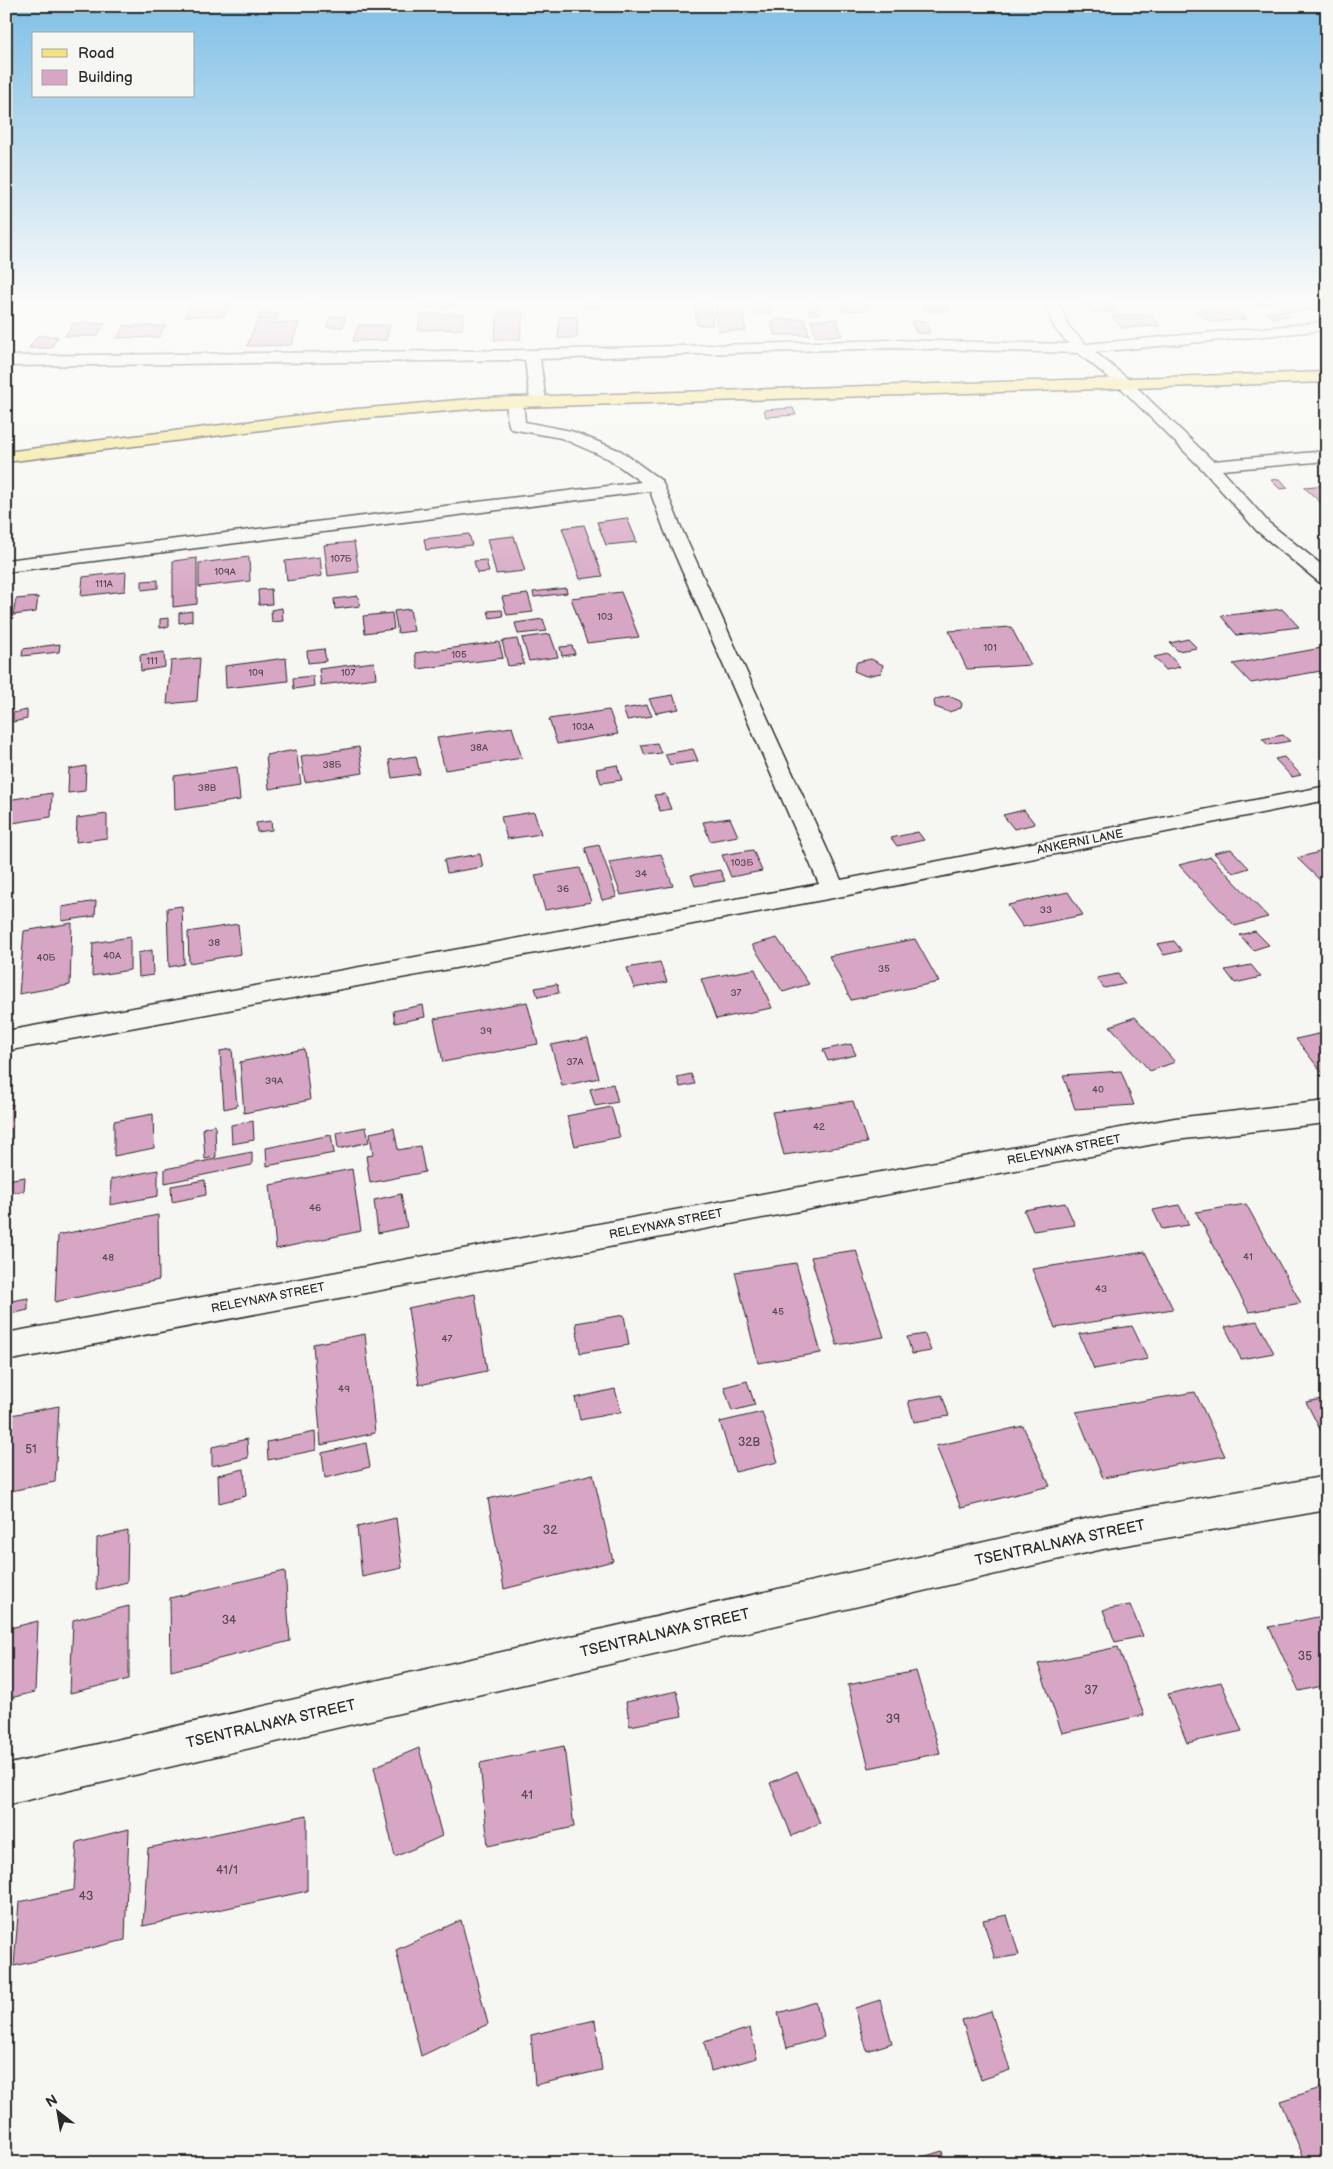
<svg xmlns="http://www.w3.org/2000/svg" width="1333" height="2169" viewBox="0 0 1333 2169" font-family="'Balsamiq Sans',sans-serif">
  <rect width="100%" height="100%" fill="#f6f6f2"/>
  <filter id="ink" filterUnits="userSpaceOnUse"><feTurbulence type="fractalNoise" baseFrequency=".02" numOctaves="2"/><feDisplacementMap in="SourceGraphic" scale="10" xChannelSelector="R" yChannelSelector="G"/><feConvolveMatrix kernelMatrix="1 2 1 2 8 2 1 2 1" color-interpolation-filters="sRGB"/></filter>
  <g filter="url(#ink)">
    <g fill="#d7a6c4" stroke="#2b2b2b">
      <path d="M417 299H459L457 307 415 308Z"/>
      <rect x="582" y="299" width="20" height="8"/>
      <path d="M751 299H769L771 313H753Z"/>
      <path d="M806 299H816L820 314H810Z"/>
      <path d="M1251 299H1264L1269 304 1258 305Z"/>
      <path d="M1302 299 1316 310 1288 312 1274 301Z"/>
      <path d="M1309 299H1327V306L1319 307Z"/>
      <path d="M306 300H323L321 304H305Z"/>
      <path d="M840 300H864L867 310 843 311Z"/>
      <path d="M1110 300 1120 312 1093 313 1084 302Z"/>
      <path d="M230 302 224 316H185L192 303Z"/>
      <path d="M694 304H711L713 325H697Z"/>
      <path d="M922 304H948L951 311H924Z"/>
      <path d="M1232 307 1247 319 1210 322 1195 310Z"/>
      <path d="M742 308 746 331H718L715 309Z"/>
      <path d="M1283 311 1289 316 1272 318 1266 313Z"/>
      <path d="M498 312H523L520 340H494Z"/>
      <path d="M260 313H279L276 320H257Z"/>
      <path d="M421 314H464L462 329 418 330Z"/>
      <path d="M1150 314 1160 326 1122 328 1112 316Z"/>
      <path d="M346 316 343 327H326L330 317Z"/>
      <path d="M559 317H578L577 338H558Z"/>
      <path d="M805 319 809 335H774L771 320Z"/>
      <path d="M837 319 842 336H816L811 320Z"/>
      <path d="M911 321H926L930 333H916Z"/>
      <path d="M73 323H105L97 336H65Z"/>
      <path d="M256 323H299L291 345 247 346Z"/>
      <path d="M358 325H390L386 340 353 341Z"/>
      <path d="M124 326H165L159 337 117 338Z"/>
      <path d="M38 336H58L51 348H29Z"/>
      <path d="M793 408 796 415 766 417 764 410Z"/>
      <path d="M1280 479 1288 488 1280 489 1271 480Z"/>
      <path d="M1327 485V506H1324L1304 487Z"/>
      <path d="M627 518 637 542 606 545 597 522Z"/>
      <path d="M584 525 603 576 580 579 562 528Z"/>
      <path d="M469 534 472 545 426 550 424 539Z"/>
      <path d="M514 536 525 571 496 574 487 539Z"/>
      <path d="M354 542 359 572 328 576 324 545Z"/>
      <path d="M249 557 250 581 199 587V563Z"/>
      <path d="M320 557 322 576 287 581 285 561Z"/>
      <path d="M197 558V604L173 607V561Z"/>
      <path d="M486 560 489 572 477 573 474 561Z"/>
      <path d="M126 572 125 591 81 596 83 577Z"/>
      <path d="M158 580V588L142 590V581Z"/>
      <path d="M566 588 567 593 534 597 533 592Z"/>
      <path d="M271 589 272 604 259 605 258 590Z"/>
      <path d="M621 592 639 637 587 643 571 598Z"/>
      <path d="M528 594 533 612 507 615 502 597Z"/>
      <path d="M358 596 360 606 335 609 334 599Z"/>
      <path d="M38 597 36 612 13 615 16 599Z"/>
      <path d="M282 608 283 621 272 622 271 610Z"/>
      <path d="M410 609 414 631 398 633 394 611Z"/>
      <path d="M1282 609 1299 627 1237 635 1221 616Z"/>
      <path d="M502 610 503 616 490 618 488 611Z"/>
      <path d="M192 611V621L179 623V613Z"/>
      <path d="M392 613 394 629 365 633 363 616Z"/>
      <path d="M169 618V627L160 628V619Z"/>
      <path d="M543 619 547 631 518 634 515 623Z"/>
      <path d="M1011 627 1031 665 967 669 949 631Z"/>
      <path d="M550 634 558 657 529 661 522 638Z"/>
      <path d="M517 639 524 664 508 666 502 641Z"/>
      <path d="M1188 639 1197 648 1178 651 1170 643Z"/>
      <path d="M499 642 503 658 418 669 415 653Z"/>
      <path d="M60 644 59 652 22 656 23 649Z"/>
      <path d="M572 646 575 654 562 656 560 647Z"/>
      <path d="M1327 647V670L1251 683 1233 664Z"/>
      <path d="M324 649 326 661 308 663 307 651Z"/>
      <path d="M164 652 165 667 141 671 140 655Z"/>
      <path d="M1168 654 1180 667 1166 670 1154 657Z"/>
      <path d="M200 658 197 701 167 704 171 661Z"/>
      <path d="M286 658 288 681 226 688 225 666Z"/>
      <path d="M871 659 883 665 881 673 866 676 854 671 857 662Z"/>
      <path d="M374 662 376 678 321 685 319 669Z"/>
      <path d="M313 676 314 686 294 689 293 678Z"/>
      <path d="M673 695 679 709 656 713 649 699Z"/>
      <path d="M949 696 960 701 962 704 961 708 949 712 935 707 934 701 936 699Z"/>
      <path d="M647 705 652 716 627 720 623 709Z"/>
      <path d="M27 710V719L13 722V713Z"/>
      <path d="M609 710 618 734 557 744 549 719Z"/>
      <path d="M512 727 522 758 445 770 437 738Z"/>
      <path d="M1283 735 1290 741 1268 745 1262 739Z"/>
      <path d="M657 743 661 753 645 755 641 745Z"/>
      <path d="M359 747 363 773 305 782 301 756Z"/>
      <path d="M693 749 698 761 670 765 665 754Z"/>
      <path d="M296 750 301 784 269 789 266 755Z"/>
      <path d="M416 756 420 774 392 778 389 760Z"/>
      <path d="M1284 757 1301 775 1292 777 1275 759Z"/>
      <path d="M617 765 622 780 601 783 596 769Z"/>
      <path d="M86 766 85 791 68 793 69 769Z"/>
      <path d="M237 767 240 800 175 810 174 776Z"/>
      <path d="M52 793 51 817 6 824 7 800Z"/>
      <path d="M665 794 671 809 660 811 654 795Z"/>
      <path d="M1024 810 1035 824 1014 829 1003 815Z"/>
      <path d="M534 812 541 834 507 839 501 817Z"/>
      <path d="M107 814V838L76 842 77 818Z"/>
      <path d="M730 818 738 836 710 841 703 822Z"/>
      <path d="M271 821 272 830 257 832 256 823Z"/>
      <path d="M918 832 924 840 897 846 891 838Z"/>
      <path d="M599 845 617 897 602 900 585 848Z"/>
      <path d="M1231 849 1249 868 1233 873 1214 853Z"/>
      <path d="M753 850 762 871 731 877 722 855Z"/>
      <path d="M1327 850V887L1297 858Z"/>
      <path d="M480 854 483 867 447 873 444 860Z"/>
      <path d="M661 854 673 886 621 895 609 862Z"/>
      <path d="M1211 857 1268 917 1235 926 1179 865Z"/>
      <path d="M580 868 591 902 545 910 535 875Z"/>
      <path d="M720 870 725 881 695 886 691 875Z"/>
      <path d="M1068 892 1083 915 1023 927 1008 905Z"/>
      <path d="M96 901 95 916 62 921V907Z"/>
      <path d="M182 906 184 964 169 967 167 908Z"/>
      <path d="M72 923 70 985 19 994 24 931Z"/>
      <path d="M238 924 241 954 189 963 188 932Z"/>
      <path d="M1255 931 1269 945 1253 950 1240 935Z"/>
      <path d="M130 937V970L92 976 93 943Z"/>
      <path d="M777 938 809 984 783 992 752 945Z"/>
      <path d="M915 939 939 982 851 1000 829 956Z"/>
      <path d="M1174 941 1182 951 1164 955 1157 944Z"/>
      <path d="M152 950 153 975 139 977 138 953Z"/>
      <path d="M660 962 667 982 634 988 627 968Z"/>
      <path d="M1251 965 1261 977 1235 983 1225 970Z"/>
      <path d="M755 969 772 1008 716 1019 701 979Z"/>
      <path d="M1118 974 1125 984 1104 988 1097 978Z"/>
      <path d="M557 984 559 993 538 997 535 988Z"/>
      <path d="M527 1002 538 1044 443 1062 434 1019Z"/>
      <path d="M423 1005 425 1017 395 1023 393 1011Z"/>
      <path d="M1135 1017 1175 1062 1150 1071 1110 1026Z"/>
      <path d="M1327 1032V1079L1296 1039Z"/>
      <path d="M588 1038 599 1078 562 1086 551 1045Z"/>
      <path d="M851 1044 856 1055 828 1061 823 1050Z"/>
      <path d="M232 1049 237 1106 224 1109 220 1051Z"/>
      <path d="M304 1049 310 1100 244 1113 240 1062Z"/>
      <path d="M1121 1071 1134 1105 1075 1109 1063 1075Z"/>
      <path d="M691 1074 695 1084 680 1087 677 1077Z"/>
      <path d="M613 1084 618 1102 595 1106 590 1089Z"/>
      <path d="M853 1101 867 1143 784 1155 772 1112Z"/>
      <path d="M13 1104 10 1145H6V1105Z"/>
      <path d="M611 1107 620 1137 575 1146 567 1116Z"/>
      <path d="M153 1114 154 1148 114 1156V1121Z"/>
      <path d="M253 1121 254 1140 232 1144 231 1125Z"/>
      <path d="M215 1125 216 1157 205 1159 203 1128Z"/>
      <path d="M366 1127 369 1142 338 1149 336 1133Z"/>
      <path d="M394 1128 398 1150 420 1146 425 1172 370 1183 366 1156 373 1155 370 1133Z"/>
      <path d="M331 1135 334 1153 267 1166 266 1148Z"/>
      <path d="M252 1152V1165L165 1183V1169Z"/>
      <path d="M352 1169 361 1231 276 1249 270 1185Z"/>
      <path d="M158 1170V1196L110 1205 111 1179Z"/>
      <path d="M25 1177 24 1191 6 1194V1180Z"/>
      <path d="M205 1180 206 1195 172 1202 171 1186Z"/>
      <path d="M401 1194 407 1227 378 1233 374 1200Z"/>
      <path d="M1065 1203 1075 1225 1033 1231 1024 1210Z"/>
      <path d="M1246 1204 1301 1303 1249 1312 1196 1212Z"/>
      <path d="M1179 1205 1189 1225 1162 1229 1153 1210Z"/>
      <path d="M158 1215 159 1280 55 1302 58 1235Z"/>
      <path d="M856 1250 884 1337 837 1345 811 1257Z"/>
      <path d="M1145 1252 1173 1309 1055 1328 1032 1269Z"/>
      <path d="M796 1263 821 1353 758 1363 735 1272Z"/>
      <path d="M475 1294 487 1371 419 1385 408 1308Z"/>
      <path d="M28 1298V1310L6 1315V1302Z"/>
      <path d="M624 1315 629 1345 580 1353 576 1323Z"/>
      <path d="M1257 1321 1274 1353 1241 1359 1225 1327Z"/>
      <path d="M1132 1326 1148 1359 1094 1369 1079 1334Z"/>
      <path d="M365 1334 375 1433 321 1445 313 1344Z"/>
      <path d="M925 1334 931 1351 912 1354 907 1337Z"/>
      <path d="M747 1381 755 1405 732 1411 724 1387Z"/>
      <path d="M615 1389 621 1412 580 1420 575 1398Z"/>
      <path d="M1195 1392 1225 1456 1103 1478 1076 1412Z"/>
      <path d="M942 1395 949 1416 914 1422 908 1401Z"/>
      <path d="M1327 1398V1434L1323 1435 1306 1402Z"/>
      <path d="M59 1406 55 1482 6 1492V1416Z"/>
      <path d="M762 1412 778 1462 735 1472 720 1422Z"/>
      <path d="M1023 1426 1050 1486 961 1508 936 1446Z"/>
      <path d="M315 1432 316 1450 268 1460 267 1442Z"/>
      <path d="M247 1439 248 1458 212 1466V1447Z"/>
      <path d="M366 1443 370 1467 325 1478 322 1453Z"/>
      <path d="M244 1469 246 1496 219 1503 218 1475Z"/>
      <path d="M593 1474 613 1561 504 1589 488 1499Z"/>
      <path d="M396 1518 402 1568 362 1577 357 1527Z"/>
      <path d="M128 1531 127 1582 96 1590 97 1538Z"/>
      <path d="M285 1571 290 1641 171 1671 170 1598Z"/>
      <path d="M1130 1605 1143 1636 1115 1642 1103 1610Z"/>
      <path d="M129 1606V1679L70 1693 73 1620Z"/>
      <path d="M1327 1615V1685L1299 1691 1269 1627Z"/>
      <path d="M38 1621 35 1692 6 1699V1629Z"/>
      <path d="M1118 1647 1144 1715 1062 1733 1038 1664Z"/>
      <path d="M916 1671 940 1753 869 1768 848 1685Z"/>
      <path d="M1221 1682 1242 1731 1187 1743 1168 1694Z"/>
      <path d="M677 1691 682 1716 630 1726 626 1702Z"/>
      <path d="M564 1746 574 1827 488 1846 480 1763Z"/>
      <path d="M419 1748 442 1836 395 1857 374 1767Z"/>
      <path d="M797 1771 820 1823 792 1836 770 1783Z"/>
      <path d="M307 1815V1891L143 1926 148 1848Z"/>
      <path d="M129 1829 125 1940 14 1966 19 1902 74 1890 77 1842Z"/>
      <path d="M1007 1915 1019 1955 995 1959 983 1920Z"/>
      <path d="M461 1920 488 2024 421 2056 396 1950Z"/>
      <path d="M880 2000 892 2043 867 2051 855 2008Z"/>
      <path d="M816 2002 824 2037 787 2048 778 2013Z"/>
      <path d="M991 2011 1010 2070 981 2080 962 2020Z"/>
      <path d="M595 2020 602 2070 535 2085 531 2035Z"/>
      <path d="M750 2028 757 2058 711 2071 704 2042Z"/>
      <path d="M1327 2086V2163H1306L1280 2101Z"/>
      <path d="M942 2151 945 2163H904Z"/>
      <path d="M1148 2155 1151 2163H1123Z"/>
    </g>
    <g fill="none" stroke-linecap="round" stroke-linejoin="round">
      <defs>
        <g id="minor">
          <path d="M1043 299H1057L1069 327 1086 344 1327 322V330L1095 352 1128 379 1213 461 1327 451V461L1222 470 1269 523 1327 569V585L1320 583 1257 531 1203 470 1118 385 1078 353 892 348 540 359 546 401 544 404H532L530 401 525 360 6 366V356L532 350 892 340 1069 344 1055 329Z"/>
          <path d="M515 397 521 399 523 402 525 422 571 431 621 451 662 481 683 532 841 880 1327 786V800L833 898 6 1051V1031L819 884 665 532 650 491 6 572V560L641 482 609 459 561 438 511 429C507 422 505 406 509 399Z"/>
          <path d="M1327 1101V1123L1175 1140 6 1361V1333L1175 1118Z"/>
          <path d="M1327 1476V1510L1103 1549 6 1805V1765L1103 1515Z"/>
        </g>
        <path id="major" d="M1327 372V382L482 408 334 421 6 462V452L334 411 482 398Z"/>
      </defs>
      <use href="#minor" stroke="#2b2b2b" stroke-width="3"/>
      <use href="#major" stroke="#2b2b2b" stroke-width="3"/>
      <use href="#minor" fill="#f6f6f2" fill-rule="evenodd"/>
      <use href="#major" fill="#f5e382" fill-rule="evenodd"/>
    </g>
  </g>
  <linearGradient id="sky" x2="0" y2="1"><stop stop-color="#80c0e6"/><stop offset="0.5" stop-color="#fbfbf9"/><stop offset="1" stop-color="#fbfbf9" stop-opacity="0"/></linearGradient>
  <rect width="1333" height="603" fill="url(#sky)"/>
  <g text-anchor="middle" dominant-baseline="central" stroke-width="4" stroke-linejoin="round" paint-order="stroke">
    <g font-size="10" fill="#564a51">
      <text x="341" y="559">107Б</text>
      <text x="225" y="572">109А</text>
      <text x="104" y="584">111А</text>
      <text x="605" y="617">103</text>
      <text x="990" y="648">101</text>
      <text x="459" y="655">105</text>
      <text x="152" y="661">111</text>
      <text x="256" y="673">109</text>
      <text x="348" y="673">107</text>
      <text x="583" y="727">103А</text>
      <text x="479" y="748">38А</text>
      <text x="332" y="765">38Б</text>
      <text x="207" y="788">38В</text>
      <text x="742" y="863">103Б</text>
      <text x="641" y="874">34</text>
      <text x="563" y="889">36</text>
      <text x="1046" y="910">33</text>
      <text x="214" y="943">38</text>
      <text x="112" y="956">40А</text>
      <text x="46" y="958">40Б</text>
      <text x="884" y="969">35</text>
      <text x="736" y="993">37</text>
      <text x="486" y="1031">39</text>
      <text x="575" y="1062">37А</text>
      <text x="274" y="1081">39А</text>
      <text x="1098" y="1090">40</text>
      <text x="819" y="1127">42</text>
      <text x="315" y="1208">46</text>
      <text x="1248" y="1257">41</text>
      <text x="108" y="1258">48</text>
      <text x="1101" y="1289">43</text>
      <text x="778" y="1312">45</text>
      <text x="447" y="1339">47</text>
      <text x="344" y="1389">49</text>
    </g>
    <g font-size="12" fill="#2b2b2b" stroke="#f6f6f2">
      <text transform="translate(1080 842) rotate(-11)">ANKERNI LANE</text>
      <text transform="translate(1064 1150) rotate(-11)">RELEYNAYA STREET</text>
      <text transform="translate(666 1224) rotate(-11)">RELEYNAYA STREET</text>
      <text transform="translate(268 1298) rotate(-11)">RELEYNAYA STREET</text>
    </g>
    <g font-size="12" fill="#564a51">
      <text x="749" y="1442">32В</text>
      <text x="31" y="1449">51</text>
      <text x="550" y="1530">32</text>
      <text x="229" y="1620">34</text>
      <text x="1305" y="1656">35</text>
      <text x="1091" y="1690">37</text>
      <text x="893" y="1719">39</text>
      <text x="527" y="1795">41</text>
      <text x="227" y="1870">41/1</text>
      <text x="86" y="1896">43</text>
    </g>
    <g font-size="15" fill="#2b2b2b" stroke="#f6f6f2">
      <text transform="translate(1060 1543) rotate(-12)">TSENTRALNAYA STREET</text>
      <text transform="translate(665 1633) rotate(-13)">TSENTRALNAYA STREET</text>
      <text transform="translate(271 1724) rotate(-13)">TSENTRALNAYA STREET</text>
    </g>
  </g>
  <rect width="1333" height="2169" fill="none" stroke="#f6f6f2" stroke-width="25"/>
  <rect x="12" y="12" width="1308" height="2144" fill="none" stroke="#2b2b2b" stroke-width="2" filter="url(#ink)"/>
  <rect x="32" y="32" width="162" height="65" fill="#f6f6f2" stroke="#a5a5a2"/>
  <rect x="42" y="49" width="25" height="8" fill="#f5e382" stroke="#a5a5a2"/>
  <text x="78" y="58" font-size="15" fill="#2b2b2b">Road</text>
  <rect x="42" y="70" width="25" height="15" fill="#d7a6c4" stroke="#a5a5a2"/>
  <text x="78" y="82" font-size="15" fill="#2b2b2b">Building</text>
  <g transform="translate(58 2112) rotate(329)" stroke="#f6f6f2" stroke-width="4" paint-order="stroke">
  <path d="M0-4L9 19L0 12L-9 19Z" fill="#2b2b2b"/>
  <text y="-8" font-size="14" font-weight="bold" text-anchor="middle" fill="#2b2b2b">N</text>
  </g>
</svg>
